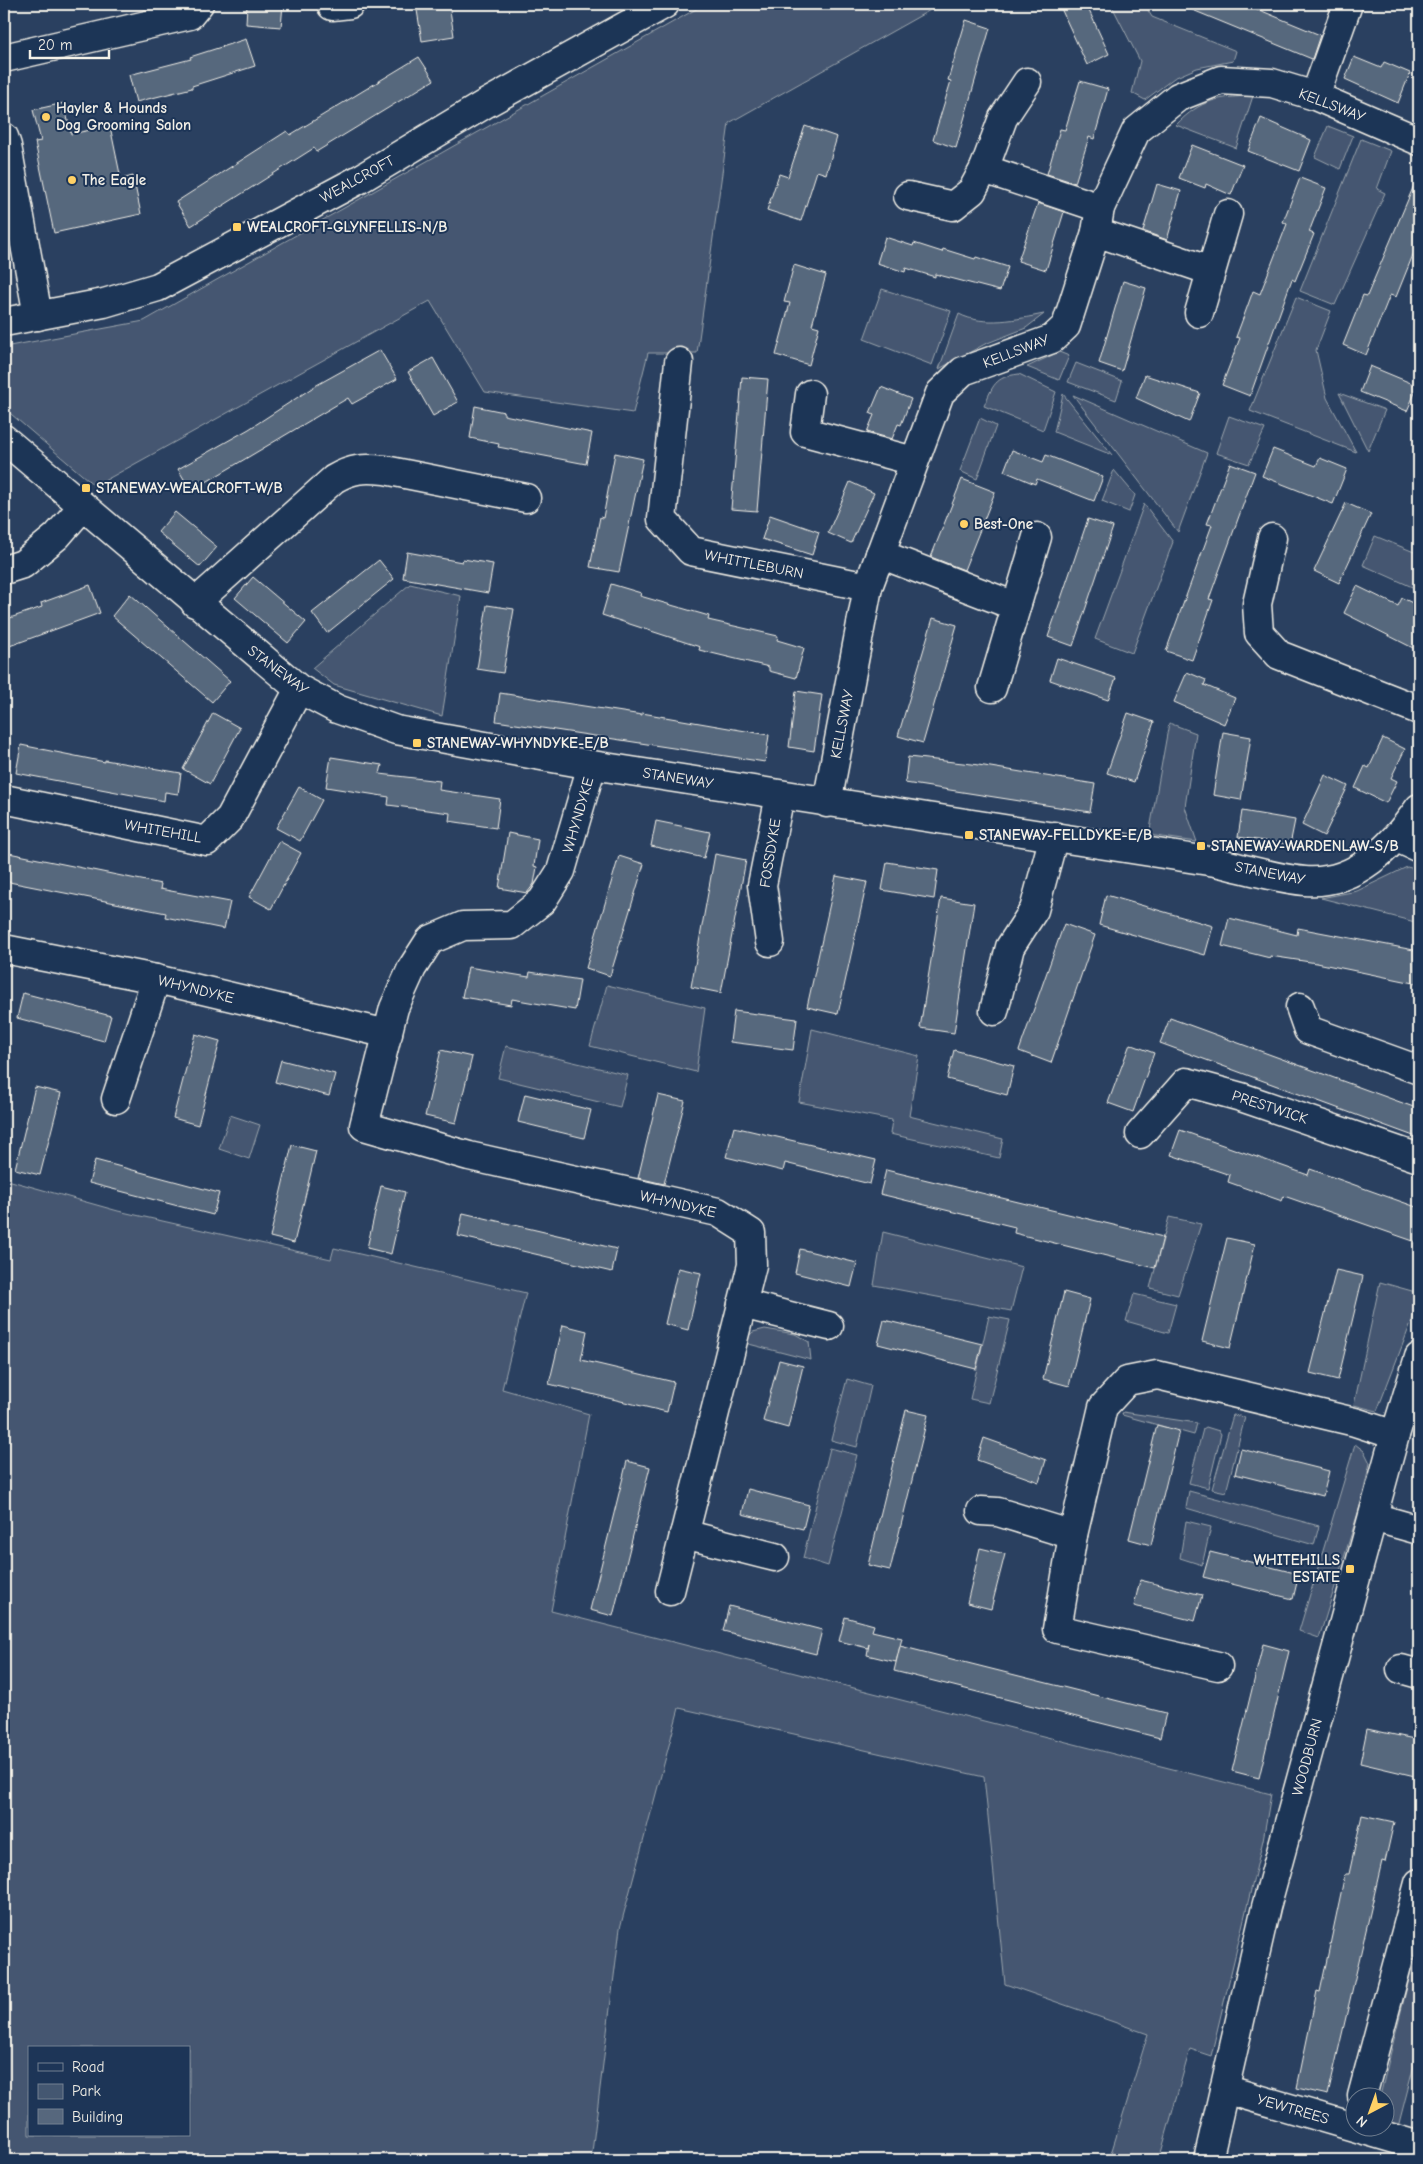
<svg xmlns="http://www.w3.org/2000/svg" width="1423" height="2164" viewBox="0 0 1423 2164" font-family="'Comic Neue',sans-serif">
  <rect width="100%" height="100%" fill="#2a4060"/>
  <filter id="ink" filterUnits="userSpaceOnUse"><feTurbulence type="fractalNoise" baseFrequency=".02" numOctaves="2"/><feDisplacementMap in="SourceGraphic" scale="10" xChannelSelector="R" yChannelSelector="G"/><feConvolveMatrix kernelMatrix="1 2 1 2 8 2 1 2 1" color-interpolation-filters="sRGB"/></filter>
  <g filter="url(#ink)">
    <g fill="#445771" stroke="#9ca4ac" fill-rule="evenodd">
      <path d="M705 4H941L729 123 697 353H648L633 413 485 392 430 301 95 486 4 408V347L144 321Z"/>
      <path d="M1111 4H1144L1152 17 1236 51 1233 61 1197 68 1174 78 1145 100 1132 93 1140 61Z"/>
      <path d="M1253 96 1236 148 1176 125C1201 99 1219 97 1253 96Z"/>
      <path d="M1328 126 1353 136 1340 169 1315 157Z"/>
      <path d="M1361 139 1391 151 1377 189 1385 193 1335 305 1300 291Z"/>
      <path d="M882 289 951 311 932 365 864 339Z"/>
      <path d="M1296 297 1331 311 1316 350 1327 398 1356 452 1250 411Z"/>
      <path d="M959 314C984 327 1018 319 1044 314L1026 328 985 344 939 369Z"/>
      <path d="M1059 352 1069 356 1059 380 1027 367Z"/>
      <path d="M1076 363 1122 381 1116 400 1068 382Z"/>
      <path d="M1019 374 1056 392 1043 430 984 406C993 386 994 377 1019 374Z"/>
      <path d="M1339 393 1385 410 1368 451Z"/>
      <path d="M1063 394 1112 455 1054 432Z"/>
      <path d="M1073 395 1207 453 1178 532Z"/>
      <path d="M1229 416 1265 429 1249 464 1216 453Z"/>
      <path d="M980 418 996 426 977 479 960 471Z"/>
      <path d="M1114 470 1135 495 1129 512 1102 501Z"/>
      <path d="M1144 504 1173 542 1132 653 1095 639Z"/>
      <path d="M1375 536 1419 554V590L1363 565Z"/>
      <path d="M410 584 461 596 442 716 334 685 312 668Z"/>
      <path d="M1169 723 1196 733 1185 807 1197 842 1149 835Z"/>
      <path d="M1407 867 1419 870V923L1321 898 1357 891Z"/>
      <path d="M607 985 705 1008 696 1072 590 1046Z"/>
      <path d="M812 1029 919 1056 909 1116 1003 1139 999 1158 890 1134 892 1120 799 1102Z"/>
      <path d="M506 1046 628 1075 620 1107 498 1078Z"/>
      <path d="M230 1115 260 1125 249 1159 219 1149Z"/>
      <path d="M4 1179 118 1211 331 1259 334 1248 526 1293 502 1389 589 1414 551 1611 1271 1794 1263 1840 1211 2056 1190 2049 1159 2160H1109L1148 2034 1005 1984 984 1777 679 1708 620 1928 591 2160H4ZM29 2048H189V2135H29Z"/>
      <path d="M1169 1217 1201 1224 1178 1295 1150 1288Z"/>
      <path d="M883 1232 1022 1267 1011 1311 874 1285Z"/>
      <path d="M1380 1282 1419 1293V1302L1377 1411 1354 1405Z"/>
      <path d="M1134 1294 1176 1304 1168 1333 1126 1321Z"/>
      <path d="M989 1316 1010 1320 989 1403 970 1399Z"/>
      <path d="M765 1329 795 1334 809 1342 811 1360 741 1342 753 1332Z"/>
      <path d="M847 1379 871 1386 857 1447 831 1440Z"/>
      <path d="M1123 1412 1197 1423 1194 1435 1122 1415Z"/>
      <path d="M1233 1415 1245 1417 1226 1492 1212 1489Z"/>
      <path d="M1206 1427 1219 1431 1221 1434 1208 1488 1189 1483 1203 1429Z"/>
      <path d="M1355 1444 1364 1451 1370 1463 1361 1503 1319 1638 1299 1631Z"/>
      <path d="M830 1448 857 1455 828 1566 803 1558Z"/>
      <path d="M1189 1491 1319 1526 1314 1545 1186 1508Z"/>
      <path d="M1186 1521 1211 1527 1202 1565 1180 1558Z"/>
      <path d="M1419 1949V2046L1398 2127 1386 2121V2096H1380L1415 1955Z"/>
    </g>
    <g fill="#56677d" stroke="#f4f1e8">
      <path d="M247 4H283L281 27 246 24Z"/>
      <path d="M416 4H449L454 36 422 41Z"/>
      <path d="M1059 4H1086L1109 54 1087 65Z"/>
      <path d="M1178 4H1245L1320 35 1312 59Z"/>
      <path d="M966 20 990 28 956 148 933 140 951 81 948 80Z"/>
      <path d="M246 39 255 66 192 86V88L136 102 129 75 191 59 190 57Z"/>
      <path d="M419 57 434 80 316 152 314 148 191 226 176 202 287 131 290 135Z"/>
      <path d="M1354 57 1381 68 1384 62 1410 73 1398 103 1345 79Z"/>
      <path d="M1080 81 1108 89 1094 139 1089 137 1075 183 1047 174 1060 129 1065 130Z"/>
      <path d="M64 103 71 134 110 126 121 179 133 176 141 214 54 233 35 142 41 141 33 110Z"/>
      <path d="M1261 118 1311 140 1299 171 1248 151Z"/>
      <path d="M805 126 837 137 826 174 817 171 801 221 767 210 779 174 788 177Z"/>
      <path d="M1192 145 1243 165 1231 195 1206 184 1205 188 1179 178Z"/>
      <path d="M1418 176 1419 240 1396 297 1390 295 1366 355 1343 345 1363 295 1367 296Z"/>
      <path d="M1300 178 1326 188 1309 232 1314 234 1295 281 1292 279 1250 396 1222 385 1240 338 1236 337 1245 313 1253 291 1260 294 1287 224 1283 222Z"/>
      <path d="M1157 184 1181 191 1167 240 1143 231Z"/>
      <path d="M1038 203 1064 212 1046 270 1018 261Z"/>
      <path d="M885 237 913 246 914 243 942 252 943 249 975 259 976 257 1008 267 1000 291 935 274V277L906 268 905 272 877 263Z"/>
      <path d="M794 265 826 275 812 325 819 327 809 365 776 355 790 303 784 302Z"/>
      <path d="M1123 281 1146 288 1122 371 1099 363Z"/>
      <path d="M380 350 397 379 352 404 348 398 191 491 178 469 249 429 315 386Z"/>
      <path d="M433 358 458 402 433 416 408 372Z"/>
      <path d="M1370 366 1418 386 1407 411 1360 392Z"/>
      <path d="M1145 375 1200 393 1189 422 1136 398Z"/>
      <path d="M742 377 768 379 757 511 731 509Z"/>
      <path d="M881 387 911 399 901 425 898 424 892 439 867 432 874 415 870 413Z"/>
      <path d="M475 406 504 412V415L592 433 586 464 498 447 499 444 470 438Z"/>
      <path d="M1273 449 1316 466 1320 458 1347 469 1333 504 1262 476Z"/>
      <path d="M1012 450 1043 462 1046 455 1103 477 1094 501 1037 479 1035 484 1004 471Z"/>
      <path d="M615 453 643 459 619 572 590 567 600 517 603 518Z"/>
      <path d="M1230 463 1255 472 1209 599 1213 600 1192 660 1166 651 1212 525 1207 524Z"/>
      <path d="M962 479 995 492 964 570 931 557Z"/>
      <path d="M850 482 874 493 851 543 828 533Z"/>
      <path d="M1346 503 1371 514 1339 583 1314 571Z"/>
      <path d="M175 512 217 547 200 567 158 532Z"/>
      <path d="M770 515 819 532 812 555 762 539Z"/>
      <path d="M1088 519 1113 527 1073 646 1048 637Z"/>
      <path d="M407 552 462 562 463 559 493 564 488 593 403 578Z"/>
      <path d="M379 560 394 579 327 633 312 613Z"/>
      <path d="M253 577 306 622 288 643 235 598Z"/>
      <path d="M611 584 641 593 640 596 709 616 708 620 778 636 777 640 804 648 796 678 769 671V667L699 650 700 647 602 615Z"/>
      <path d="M90 585 100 613 4 648V620L42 607 41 603Z"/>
      <path d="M1357 586 1398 606 1402 598 1419 606V651L1344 613Z"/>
      <path d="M130 594 230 681 212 702 112 616Z"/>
      <path d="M487 605 514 609 503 673 477 669Z"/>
      <path d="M933 618 957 625 923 743 898 736Z"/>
      <path d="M1057 658 1116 678 1108 700 1050 680Z"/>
      <path d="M1187 672 1206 680 1204 685 1235 698 1224 724 1174 702Z"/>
      <path d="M796 691 822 695 814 751 789 747Z"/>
      <path d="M500 693 642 715V713L769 735 765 762 496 721Z"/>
      <path d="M213 713 240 728 210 784 183 769Z"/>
      <path d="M1128 713 1154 722 1134 782 1107 773Z"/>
      <path d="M1223 732 1251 737 1241 800 1213 795Z"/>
      <path d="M1383 738 1405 749 1391 778 1397 781 1386 803 1355 788 1365 766 1369 768Z"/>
      <path d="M21 745 105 762V760L181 773 178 794 165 792 164 801 16 773Z"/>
      <path d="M331 757 382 765 380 774 440 781 439 790 500 799 496 828 449 821 450 813 388 805 389 797 326 787Z"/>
      <path d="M908 757 972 764 1095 784 1090 812 905 783Z"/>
      <path d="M1325 775 1348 786 1324 836 1302 825Z"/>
      <path d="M299 787 322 800 300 841 276 828Z"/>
      <path d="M1242 811 1295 820 1290 845 1238 837Z"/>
      <path d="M656 821 710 832 704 858 651 846Z"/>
      <path d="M508 833 538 839 534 866 537 867 534 884 527 893 499 888Z"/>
      <path d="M279 841 301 853 271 909 249 897Z"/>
      <path d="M4 852 161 884 160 889 230 902 224 929 165 917 166 913 4 881Z"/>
      <path d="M715 854 746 860 721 993 691 987Z"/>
      <path d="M619 856 644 864 610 976 586 968Z"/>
      <path d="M887 862 938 870 934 899 882 890Z"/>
      <path d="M836 876 867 882 838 1014 807 1007Z"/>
      <path d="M1106 895 1213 926 1205 955 1099 925Z"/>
      <path d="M941 898 974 903 954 1033 920 1028Z"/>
      <path d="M1229 918 1297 935 1298 928 1419 951V984L1317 963 1270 956V958L1222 946Z"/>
      <path d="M1064 924 1095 935 1051 1063 1019 1051Z"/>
      <path d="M468 967 529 977 530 972 580 980 575 1010 512 999 511 1005 462 997Z"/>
      <path d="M23 993 111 1016 104 1041 17 1018Z"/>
      <path d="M734 1011 797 1019 793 1050 730 1042Z"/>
      <path d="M1170 1018 1419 1109V1138L1160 1043Z"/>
      <path d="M195 1034 220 1041 198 1125 173 1118Z"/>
      <path d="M1130 1044 1154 1053 1133 1112 1108 1103Z"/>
      <path d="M441 1050 472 1057 456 1123 425 1116Z"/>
      <path d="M954 1050 1014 1066 1007 1095 947 1079Z"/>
      <path d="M281 1060 335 1074 329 1096 275 1082Z"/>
      <path d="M35 1087 61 1093 40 1175 15 1169Z"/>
      <path d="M525 1094 591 1110 584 1138 518 1122Z"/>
      <path d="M658 1095 685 1101 664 1184 638 1178Z"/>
      <path d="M734 1127 876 1160 870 1184 785 1163 783 1171 726 1157Z"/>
      <path d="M1180 1130 1308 1175 1310 1169 1419 1208V1243L1284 1196 1282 1201 1228 1182 1230 1175 1171 1155Z"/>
      <path d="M292 1145 316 1151 294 1243 270 1237Z"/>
      <path d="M95 1160 219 1193 213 1215 89 1183Z"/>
      <path d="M886 1170 1163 1237 1155 1268 1014 1233 1015 1227 880 1194Z"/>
      <path d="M381 1186 405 1192 391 1254 367 1248Z"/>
      <path d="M463 1213 617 1249 612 1272 458 1236Z"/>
      <path d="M1227 1238 1255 1244 1230 1348 1202 1341Z"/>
      <path d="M800 1249 857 1263 851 1287 795 1273Z"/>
      <path d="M678 1268 701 1273 688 1330 665 1324Z"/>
      <path d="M1336 1270 1363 1276 1338 1380 1310 1373Z"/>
      <path d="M1064 1292 1090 1299 1069 1386 1043 1379Z"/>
      <path d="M884 1320 982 1344 976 1369 878 1344Z"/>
      <path d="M563 1325 587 1331 581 1360 674 1382 667 1412 549 1384Z"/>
      <path d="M779 1360 803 1366 788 1428 763 1421Z"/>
      <path d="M906 1410 928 1415 890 1570 868 1565Z"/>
      <path d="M1157 1425 1179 1431 1151 1545 1129 1539Z"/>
      <path d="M984 1438 1046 1460 1039 1482 977 1460Z"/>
      <path d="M1241 1449 1329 1471 1323 1496 1235 1474Z"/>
      <path d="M627 1461 650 1467 613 1616 590 1610Z"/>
      <path d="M748 1489 809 1505 803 1529 742 1514Z"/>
      <path d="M980 1548 1005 1554 991 1609 967 1603Z"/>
      <path d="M1210 1552 1299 1574 1293 1599 1203 1577Z"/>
      <path d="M1140 1580 1202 1595 1195 1621 1134 1606Z"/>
      <path d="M729 1606 822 1630 816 1654 723 1631Z"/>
      <path d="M845 1617 874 1625 872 1631 902 1638 896 1662 867 1655 869 1644 868 1648 839 1641Z"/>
      <path d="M1263 1644 1289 1651 1259 1778 1232 1771Z"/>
      <path d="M900 1646 1166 1713 1160 1738 894 1671Z"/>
      <path d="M1367 1729 1419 1740V1777L1360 1763Z"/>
      <path d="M1362 1815 1394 1822 1385 1862 1382 1861 1328 2095 1297 2088 1317 1991 1320 1992 1341 1893 1345 1874H1349Z"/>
    </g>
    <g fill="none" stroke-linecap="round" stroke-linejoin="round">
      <defs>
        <g id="minor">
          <path d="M332 6 350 4"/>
          <path d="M4 58 190 15 199 4"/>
          <path d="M1315 96 1348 4"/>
          <path d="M4 137 7 146 38 316"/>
          <path d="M984 169 1100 208"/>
          <path d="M908 196 953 206 972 191 984 169 1003 118 1027 82"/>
          <path d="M1096 232 1211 271"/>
          <path d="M1199 313 1228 214"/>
          <path d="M4 322 104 303 158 287 360 179 485 104 665 4"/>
          <path d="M679 362 662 519 691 551 868 587"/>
          <path d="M810 394 805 432 914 461"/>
          <path d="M4 439 299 689 337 709 396 730 592 765 1215 862C1243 868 1278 879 1305 881 1356 885 1392 846 1419 808"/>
          <path d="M1272 538 1257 604 1259 633 1279 655 1419 710"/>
          <path d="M880 554 1015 606"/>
          <path d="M4 570 23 564 57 536 83 506"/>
          <path d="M195 603 334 479C353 468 364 468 385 470L526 498"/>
          <path d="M992 688 1037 537"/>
          <path d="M592 765 561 871 542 901 512 925 463 926 430 940 412 968 394 1008 364 1126 469 1156 718 1212 751 1233 752 1265 670 1591"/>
          <path d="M4 799 207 841 230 818 299 689"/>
          <path d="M827 803 868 587 940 393 963 371 1052 339 1066 326 1096 232 1100 208 1136 131 1178 97 1221 80 1272 83 1315 96 1419 141"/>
          <path d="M1397 838 1419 848"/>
          <path d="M770 942 762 885 780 795"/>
          <path d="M4 949 156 979 388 1034"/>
          <path d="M1300 1007 1308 1030 1419 1070"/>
          <path d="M994 1011 1010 947 1034 910 1054 836"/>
          <path d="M116 1099 156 979"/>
          <path d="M1140 1134 1186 1082 1241 1097 1419 1158"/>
          <path d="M742 1304 829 1326"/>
          <path d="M981 1511 998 1512 1073 1535"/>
          <path d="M1373 1517 1419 1530"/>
          <path d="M684 1534 775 1557"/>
          <path d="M1218 1666 1057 1629 1073 1535 1103 1407 1127 1381 1157 1375 1355 1422 1395 1435"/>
          <path d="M1401 1669 1419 1674"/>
          <path d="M1224 2089 1419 2146"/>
          <path d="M1362 2096 1419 1883"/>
          <path d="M1208 2160 1266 1907 1395 1435 1419 1357"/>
        </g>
      </defs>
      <use href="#minor" stroke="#f4f1e8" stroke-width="31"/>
      <use href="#minor" stroke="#1d3557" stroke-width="28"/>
    </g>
  </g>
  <g fill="#ffd166" stroke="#1d3557" stroke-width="2">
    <circle cx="46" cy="117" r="5"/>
    <circle cx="72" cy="180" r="5"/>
    <rect x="232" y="222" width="10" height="10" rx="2.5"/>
    <rect x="81" y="483" width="10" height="10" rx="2.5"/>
    <circle cx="964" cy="524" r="5"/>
    <rect x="412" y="738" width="10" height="10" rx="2.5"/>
    <rect x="964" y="830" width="10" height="10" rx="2.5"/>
    <rect x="1196" y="841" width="10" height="10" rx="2.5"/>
    <rect x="1345" y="1564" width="10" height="10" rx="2.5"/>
  </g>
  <g text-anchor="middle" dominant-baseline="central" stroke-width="4" stroke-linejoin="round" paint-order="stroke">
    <g font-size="15" fill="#f4f1e8" stroke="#1d3557">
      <text transform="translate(1332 105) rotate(21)">KELLSWAY</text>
      <text transform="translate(357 179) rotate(-29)">WEALCROFT</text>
      <text transform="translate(1016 351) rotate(-21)">KELLSWAY</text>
      <text transform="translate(754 564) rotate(11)">WHITTLEBURN</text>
      <text transform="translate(278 670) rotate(37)">STANEWAY</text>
      <text transform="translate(842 724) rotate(-79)">KELLSWAY</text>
      <text transform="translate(678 778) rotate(9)">STANEWAY</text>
      <text transform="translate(578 815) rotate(-74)">WHYNDYKE</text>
      <text transform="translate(163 831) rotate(10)">WHITEHILL</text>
      <text transform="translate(770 853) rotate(-81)">FOSSDYKE</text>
      <text transform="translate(1270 873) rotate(11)">STANEWAY</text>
      <text transform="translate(196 989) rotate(14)">WHYNDYKE</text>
      <text transform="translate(1270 1107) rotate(18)">PRESTWICK</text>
      <text transform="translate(678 1204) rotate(13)">WHYNDYKE</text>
      <text transform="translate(1307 1757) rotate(-75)">WOODBURN</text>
      <text transform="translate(1293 2109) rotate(16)">YEWTREES</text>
    </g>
    <g font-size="15" font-weight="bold" fill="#f4f1e8" stroke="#1d3557" text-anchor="start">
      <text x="56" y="108">Hayler &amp; Hounds<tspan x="56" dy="17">Dog Grooming Salon</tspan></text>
      <text x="82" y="180">The Eagle</text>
      <text x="247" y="227">WEALCROFT-GLYNFELLIS-N/B</text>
      <text x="96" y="488">STANEWAY-WEALCROFT-W/B</text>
      <text x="974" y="524">Best-One</text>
      <text x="427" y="743">STANEWAY-WHYNDYKE-E/B</text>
      <text x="979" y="835">STANEWAY-FELLDYKE-E/B</text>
      <text x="1211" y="846">STANEWAY-WARDENLAW-S/B</text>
      <text x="1340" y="1560" text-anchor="end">WHITEHILLS<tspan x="1340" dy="17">ESTATE</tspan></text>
    </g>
  </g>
  <rect width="1423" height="2164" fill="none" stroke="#1d3557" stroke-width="20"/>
  <rect x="10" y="10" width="1403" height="2144" fill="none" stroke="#f4f1e8" stroke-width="2" filter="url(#ink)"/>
  <rect x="28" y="2046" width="162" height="90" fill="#1d3557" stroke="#738091"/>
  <rect x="38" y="2063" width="25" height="8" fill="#1d3557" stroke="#738091"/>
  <text x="72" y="2072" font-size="15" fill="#f4f1e8">Road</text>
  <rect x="38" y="2084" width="25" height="15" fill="#445771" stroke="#738091"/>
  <text x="72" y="2096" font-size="15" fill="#f4f1e8">Park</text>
  <rect x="38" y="2109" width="25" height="15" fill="#56677d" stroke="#738091"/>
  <text x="72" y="2122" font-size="15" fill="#f4f1e8">Building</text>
  <g transform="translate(1370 2112) rotate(221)"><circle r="24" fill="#1d3557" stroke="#738091"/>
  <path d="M0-4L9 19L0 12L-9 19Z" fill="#ffd166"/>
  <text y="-8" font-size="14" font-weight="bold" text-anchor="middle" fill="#f4f1e8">N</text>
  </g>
  <path d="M30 50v8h79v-8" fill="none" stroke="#f4f1e8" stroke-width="2.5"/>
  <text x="38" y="50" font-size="15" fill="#f4f1e8" stroke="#1d3557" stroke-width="4" paint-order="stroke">20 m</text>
</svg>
